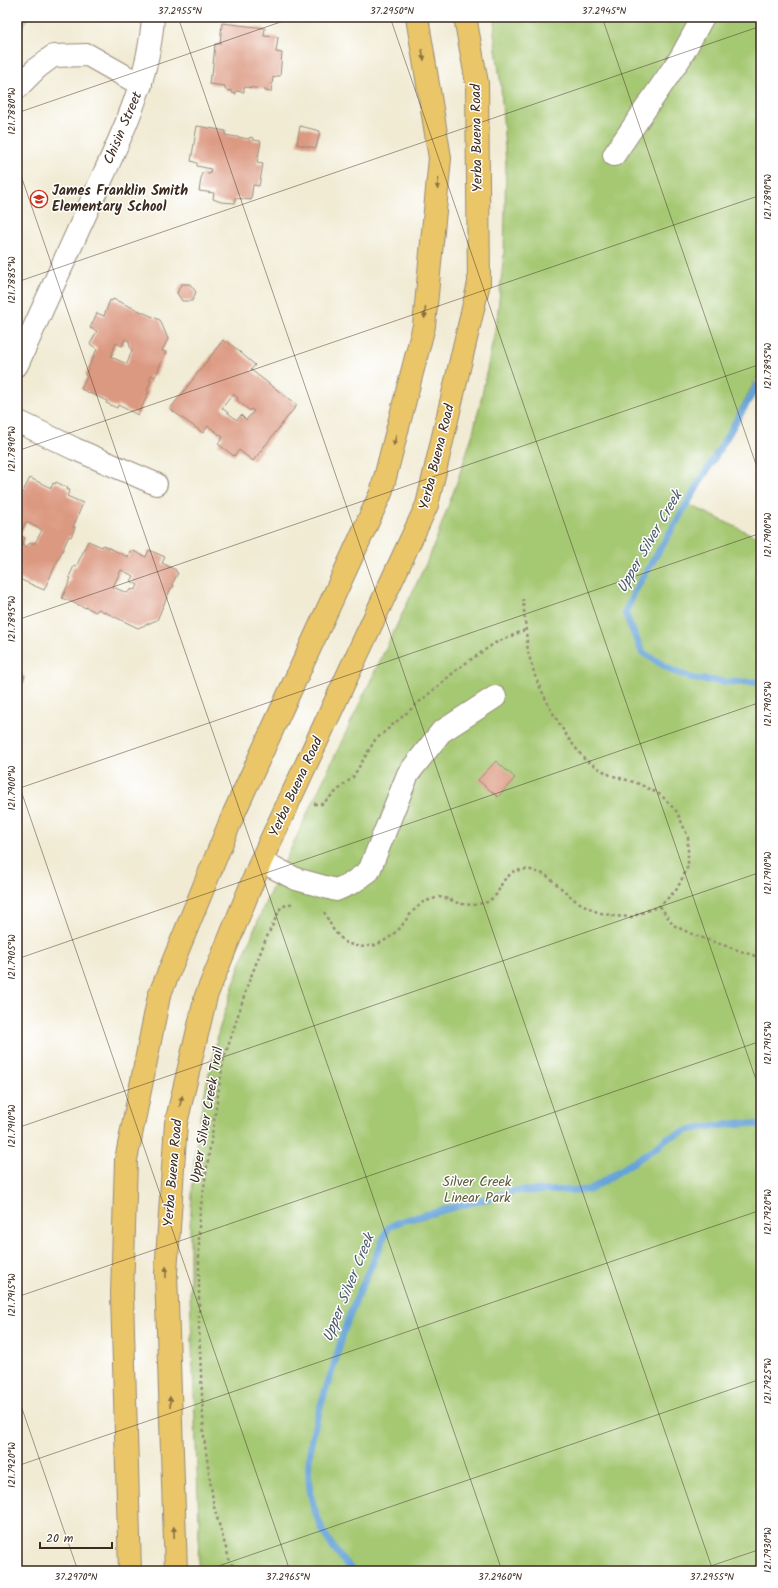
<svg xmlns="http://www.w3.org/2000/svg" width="778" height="1588" viewBox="0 0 778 1588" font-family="Kalam,sans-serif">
  <rect width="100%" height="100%" fill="#fff"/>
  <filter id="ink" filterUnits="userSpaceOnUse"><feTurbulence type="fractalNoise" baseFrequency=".025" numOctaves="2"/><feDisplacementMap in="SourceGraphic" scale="8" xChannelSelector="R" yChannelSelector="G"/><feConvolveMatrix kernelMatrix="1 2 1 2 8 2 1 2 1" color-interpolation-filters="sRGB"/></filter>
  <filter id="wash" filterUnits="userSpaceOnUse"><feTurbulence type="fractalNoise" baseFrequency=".012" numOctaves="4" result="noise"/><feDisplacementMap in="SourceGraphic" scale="16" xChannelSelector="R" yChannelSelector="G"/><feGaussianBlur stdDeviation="0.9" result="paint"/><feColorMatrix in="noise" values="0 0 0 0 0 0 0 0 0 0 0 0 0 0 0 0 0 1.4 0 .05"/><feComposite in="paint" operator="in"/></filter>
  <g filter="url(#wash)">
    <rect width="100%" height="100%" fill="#f1ebd4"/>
    <g fill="#a5c872" stroke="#707948">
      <path d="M17 17H28L17 38Z"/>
      <path d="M496 17H761V370L688 504 761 539V1571H198L199 1521 190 1294V1226L194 1161 203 1100 219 1030 241 962 266 901 431 553 457 482 472 436 481 400 497 319 504 253 506 166 501 87 494 33Z"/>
    </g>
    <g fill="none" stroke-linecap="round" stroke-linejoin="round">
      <g stroke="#66a3d7" stroke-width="7">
        <path d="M761 382 757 386 635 591 625 613 642 652 673 671 695 679 730 682H761"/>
        <path d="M353 1571C330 1548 315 1522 310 1490 304 1452 318 1413 330 1377 336 1359 341 1340 347 1322 359 1290 375 1259 388 1228L399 1222 515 1191 590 1190 657 1147 667 1138 692 1129 741 1123 761 1125"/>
      </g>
    </g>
    <g id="blocks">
      <g fill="#dc9981" fill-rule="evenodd">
        <path d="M222 23 265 28 264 36 278 37 276 52 282 53 280 76H276L275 78 273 77 271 92 265 91V89L244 87V92L236 91V94L232 93V91L225 90V86L209 84 210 75H212L215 44H220Z"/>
        <path d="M197 126 226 131 225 135 249 139 250 137 253 138V140L261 141 257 163 263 164 259 186 253 185 251 200 235 198V203L221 202 213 199 214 193 199 191 202 173 210 174 211 169 197 166V163L191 161Z"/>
        <path d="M300 126 320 131 316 148 297 144Z"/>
        <path d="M181 284H190L196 292 192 301H182L177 293Z"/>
        <path d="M113 299 160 320 168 339 162 351 166 352 155 377 151 375 149 380H151L147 391 149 392 138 415 118 405 117 408 106 403 107 401 81 389 87 376 85 375 97 349 90 344 97 331 90 328 97 313 104 316 110 300 112 301ZM125 339 129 341 130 347 132 350 127 364 111 357 116 343 122 346Z"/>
        <path d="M223 340 226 343 227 341 255 365 251 370 297 405 253 461 239 450 234 456 218 444 223 437 208 426 203 433 170 409ZM233 394 238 398 237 400 250 411 251 409 254 411 246 420 241 415 237 420 222 408Z"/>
        <path d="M30 478 51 488 53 483 55 484 56 482 68 488 67 490H70L67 496 83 503 73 527H75L71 537 69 536 44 590 17 578V503ZM26 522 42 530 35 543H30L26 547 22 545 25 538 20 535Z"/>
        <path d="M88 541 102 547 103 545 128 557 130 551 132 552 133 551 146 557 149 550 165 557 162 563 176 570V572L178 573 172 584 174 585 172 588H171L157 620 138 628 98 609 96 612 86 607V608L62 598 71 578 69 577 74 566 76 567ZM121 570 134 576 131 581 138 585 136 589 130 590 127 593 113 587Z"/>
        <path d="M17 673 25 676 17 696Z"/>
        <path d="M496 761 515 778 498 797 478 780Z"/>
      </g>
    </g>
  </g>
  <g filter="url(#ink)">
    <use href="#blocks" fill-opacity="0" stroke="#968a79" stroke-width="1"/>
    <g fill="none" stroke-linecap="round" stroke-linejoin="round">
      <defs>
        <g id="minor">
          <path d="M17 88 37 68 53 56 88 55 141 85"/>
          <path d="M614 155 681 57 703 17"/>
          <path d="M17 365C42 311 66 256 91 202 118 143 149 83 153 17"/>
          <path d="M17 421 75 449 156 484"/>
          <path d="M261 861 296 879 336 890 352 883 369 871 408 774 441 732 495 697"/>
        </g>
        <g id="major">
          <path d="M130 1571 122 1295 126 1160 159 996 234 813 381 493 424 326 440 158 417 17"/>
          <path d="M176 1571 166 1273 176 1123 206 996 261 861 427 505 479 283 477 83 465 17"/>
        </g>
      </defs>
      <use href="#minor" stroke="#968a79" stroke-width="24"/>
      <use href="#major" stroke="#968a79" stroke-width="24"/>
      <g stroke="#968a79" stroke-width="2.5" stroke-dasharray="3 3" stroke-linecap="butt">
        <path d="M314 804H322L353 777 375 740 460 667 495 643 525 630"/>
        <path d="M660 906 673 925 694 935 761 958"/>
        <path d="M324 912 334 931 346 943 360 947 376 945 389 938 400 928 412 912 423 902 439 897 449 899 460 904 473 905 488 902 497 894 503 881 514 871 528 869 546 875 576 901 597 912 614 916 631 917 660 906 677 889 688 866V837L677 812 661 795 637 783 610 775 585 760 568 738 551 710 536 679 528 652 523 599"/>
        <path d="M236 1571 230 1562 214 1507 204 1438 199 1329V1219L223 1062 248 984 265 941 281 907 293 903"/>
      </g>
      <use href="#minor" stroke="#fff" stroke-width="22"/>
      <use href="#major" stroke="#eac669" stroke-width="22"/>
    </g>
    <defs><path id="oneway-solid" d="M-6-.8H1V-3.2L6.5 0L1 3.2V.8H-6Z"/></defs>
    <g fill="#8a7040">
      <use href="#oneway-solid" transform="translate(423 55) rotate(81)"/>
      <use href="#oneway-solid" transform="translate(438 184) rotate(95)"/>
      <use href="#oneway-solid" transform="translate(425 313) rotate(95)"/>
      <use href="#oneway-solid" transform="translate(395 440) rotate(104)"/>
      <use href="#oneway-solid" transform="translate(181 1101) rotate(-76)"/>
      <use href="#oneway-solid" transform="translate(166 1272) rotate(-89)"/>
      <use href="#oneway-solid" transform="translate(170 1402) rotate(-92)"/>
      <use href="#oneway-solid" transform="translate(174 1532) rotate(-92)"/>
    </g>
  </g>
  <path fill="none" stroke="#3b2a1e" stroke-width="1" stroke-opacity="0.45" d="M178 17 713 1571M390 17 761 1094M602 17 761 479M17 113 295 17M17 164 502 1571M17 282 761 26M17 451 761 195M17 620 761 364M17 779 290 1571M17 789 761 533M17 959 761 702M17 1128 761 872M17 1297 761 1041M17 1394 78 1571M17 1466 761 1210M204 1571 761 1379M696 1571 761 1549"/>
  <defs>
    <symbol id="school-ring" viewBox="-11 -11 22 22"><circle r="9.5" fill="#fff" stroke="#c8321e" stroke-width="1.5"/><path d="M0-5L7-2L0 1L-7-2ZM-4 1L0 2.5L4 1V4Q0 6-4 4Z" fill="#c8321e"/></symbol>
  </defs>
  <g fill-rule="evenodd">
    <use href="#school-ring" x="29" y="189" width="20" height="20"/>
  </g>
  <g text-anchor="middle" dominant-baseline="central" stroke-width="3" stroke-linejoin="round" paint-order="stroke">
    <g font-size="14" fill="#3b2a1e" stroke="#fff">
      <text transform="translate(123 128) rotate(-67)">Chisin Street</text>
      <text transform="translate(477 138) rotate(-91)">Yerba Buena Road</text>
      <text transform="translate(437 457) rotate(-76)">Yerba Buena Road</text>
      <text transform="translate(296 787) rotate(-65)">Yerba Buena Road</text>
      <text transform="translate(207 1115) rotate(-80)">Upper Silver Creek Trail</text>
      <text transform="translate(173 1173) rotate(-85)">Yerba Buena Road</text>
    </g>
    <g font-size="14" font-weight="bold" fill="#3b2a1e" stroke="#fff" text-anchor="start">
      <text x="52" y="191">James Franklin Smith<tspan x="52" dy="16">Elementary School</tspan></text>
    </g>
    <g font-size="14" fill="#5b5937" stroke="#fff">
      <text x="477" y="1182">Silver Creek<tspan x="477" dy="16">Linear Park</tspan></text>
    </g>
    <g font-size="15" font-style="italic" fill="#4c5a68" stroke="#fff">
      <text transform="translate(650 542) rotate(-60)">Upper Silver Creek</text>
      <text transform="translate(349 1288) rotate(-68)">Upper Silver Creek</text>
    </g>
  </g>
  <rect width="778" height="1588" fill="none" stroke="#fff" stroke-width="44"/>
  <path d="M40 1542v6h72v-6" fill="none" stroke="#3b2a1e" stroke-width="2"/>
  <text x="46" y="1542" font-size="12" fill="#3b2a1e" stroke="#ffffff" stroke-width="3" paint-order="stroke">20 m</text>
  <rect x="22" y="22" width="734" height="1544" fill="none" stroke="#3b2a1e" stroke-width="1.5"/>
  <g font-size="10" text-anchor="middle" fill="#3b2a1e">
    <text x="180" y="14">37.2955°N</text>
    <text x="392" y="14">37.2950°N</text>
    <text x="604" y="14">37.2945°N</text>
    <text transform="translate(11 111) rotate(-90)" y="4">121.7880°W</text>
    <text transform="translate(767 197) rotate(-90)" y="4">121.7890°W</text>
    <text transform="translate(11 280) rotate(-90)" y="4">121.7885°W</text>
    <text transform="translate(767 366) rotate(-90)" y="4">121.7895°W</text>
    <text transform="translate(11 449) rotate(-90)" y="4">121.7890°W</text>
    <text transform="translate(767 535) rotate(-90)" y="4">121.7900°W</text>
    <text transform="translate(11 619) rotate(-90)" y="4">121.7895°W</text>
    <text transform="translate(767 704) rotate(-90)" y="4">121.7905°W</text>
    <text transform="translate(11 788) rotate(-90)" y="4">121.7900°W</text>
    <text transform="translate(767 873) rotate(-90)" y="4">121.7910°W</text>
    <text transform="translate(11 957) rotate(-90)" y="4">121.7905°W</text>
    <text transform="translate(767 1043) rotate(-90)" y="4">121.7915°W</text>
    <text transform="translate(11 1126) rotate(-90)" y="4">121.7910°W</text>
    <text transform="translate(767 1212) rotate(-90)" y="4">121.7920°W</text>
    <text transform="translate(11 1295) rotate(-90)" y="4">121.7915°W</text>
    <text transform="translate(767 1381) rotate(-90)" y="4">121.7925°W</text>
    <text transform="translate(11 1465) rotate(-90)" y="4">121.7920°W</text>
    <text transform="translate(767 1550) rotate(-90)" y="4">121.7930°W</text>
    <text x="76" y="1580">37.2970°N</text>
    <text x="288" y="1580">37.2965°N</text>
    <text x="500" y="1580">37.2960°N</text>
    <text x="712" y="1580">37.2955°N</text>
  </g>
</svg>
